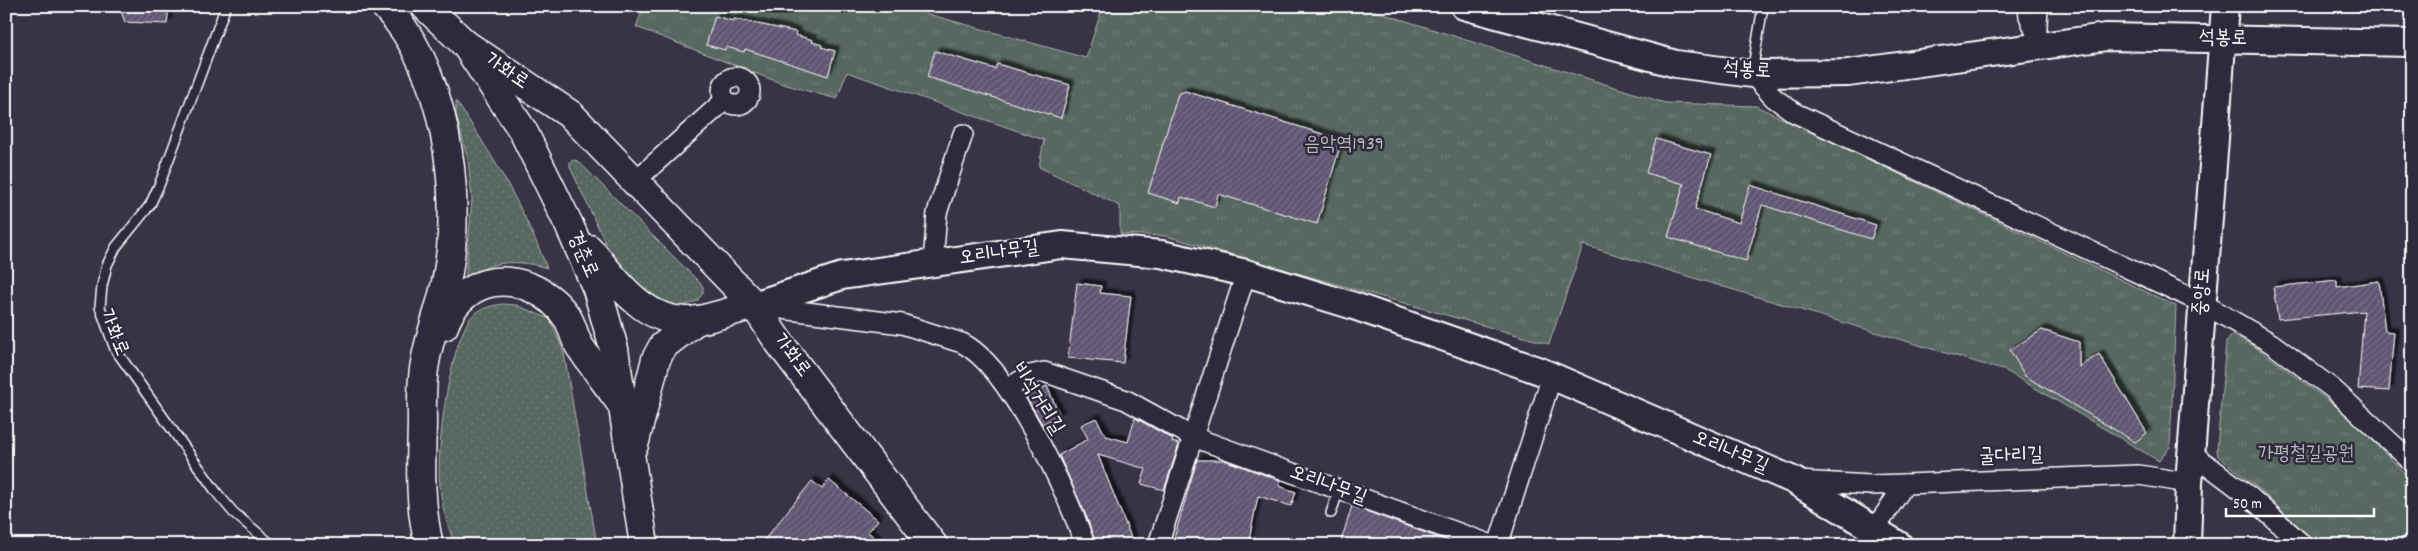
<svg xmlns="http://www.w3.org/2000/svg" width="2418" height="551" viewBox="0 0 2418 551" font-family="Dekko,'Poor Story',sans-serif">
  <defs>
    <pattern id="grass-dots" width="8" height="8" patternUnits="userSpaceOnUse" patternTransform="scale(1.25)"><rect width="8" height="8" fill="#57675f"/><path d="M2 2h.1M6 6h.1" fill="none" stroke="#707e77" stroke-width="1.8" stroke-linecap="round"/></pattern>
    <pattern id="park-tufts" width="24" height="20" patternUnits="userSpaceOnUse" patternTransform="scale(1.25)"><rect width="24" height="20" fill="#57675f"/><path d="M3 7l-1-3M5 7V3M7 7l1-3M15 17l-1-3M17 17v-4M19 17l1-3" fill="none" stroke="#707e77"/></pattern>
    <pattern id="building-hatch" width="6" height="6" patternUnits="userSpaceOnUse" patternTransform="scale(1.25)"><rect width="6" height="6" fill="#615673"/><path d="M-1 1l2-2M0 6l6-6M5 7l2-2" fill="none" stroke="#796f88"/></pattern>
    <filter id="shadow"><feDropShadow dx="4.5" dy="-4.5" stdDeviation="1" flood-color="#0009"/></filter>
  </defs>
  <rect width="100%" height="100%" fill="#393348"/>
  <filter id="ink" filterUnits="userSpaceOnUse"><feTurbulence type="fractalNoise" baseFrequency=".02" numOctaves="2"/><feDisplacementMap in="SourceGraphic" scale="10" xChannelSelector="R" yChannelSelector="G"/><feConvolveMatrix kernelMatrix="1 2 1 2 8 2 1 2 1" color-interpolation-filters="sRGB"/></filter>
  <g filter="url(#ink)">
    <g fill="url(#grass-dots)" stroke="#abb3af">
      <path d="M456 101C492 154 524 208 547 268 526 262 501 259 481 270 475 273 470 279 465 283L472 199 468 160 456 115Z"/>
      <path d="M573 160 578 161 703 286V293L697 301 669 311 617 268 570 167V162Z"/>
      <path d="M502 304 516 305 550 319 564 353 597 545H455C448 527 441 504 440 485 436 448 449 351 469 320 476 309 490 306 502 304Z"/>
    </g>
    <g fill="url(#park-tufts)" stroke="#abb3af">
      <path d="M644 6H899L1086 58 1103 6H1359L1665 103 1756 106 2176 306 2170 447 2159 461 2006 371 1583 245 1549 344 1166 236 1120 234V206L1039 167 1044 140 847 72 837 99 783 84 636 27Z"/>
      <path d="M2233 335 2257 348 2349 416 2412 481V545H2318L2258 488 2218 456 2217 450 2226 341Z"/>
    </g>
    <g fill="url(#building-hatch)" stroke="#fff" filter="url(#shadow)">
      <path d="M119 6H169L167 24 125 22Z"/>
      <path d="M715 16 733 21 734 19 796 32 795 35 813 40 812 42 822 45 821 47 835 51 828 76 745 49 744 52 726 47 725 50 706 45Z"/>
      <path d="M935 51 995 69 997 64 1070 85 1061 118 927 77Z"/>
      <path d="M1185 91 1342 140 1317 224 1218 194 1215 207 1181 197 1180 203 1148 193 1178 94Z"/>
      <path d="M1656 139 1711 155 1695 209 1739 223 1750 185 1876 225 1871 239 1762 205 1746 261 1668 237 1684 184 1646 173Z"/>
      <path d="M2337 280V287L2379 281 2385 331 2394 332 2389 391 2358 389 2364 311 2278 319 2273 287Z"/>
      <path d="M1077 283 1101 286 1100 293 1131 296 1123 363 1068 358Z"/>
      <path d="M2042 330 2079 342V367L2099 354 2147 433 2135 442 2025 376 2010 350Z"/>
      <path d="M1047 386 1060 416 1042 424 1025 395Z"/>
      <path d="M1096 418 1106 436 1128 442 1135 418 1173 439 1172 442 1179 444 1164 490 1141 484 1146 469 1098 455 1134 545H1096L1087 518 1059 455 1088 439 1081 425Z"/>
      <path d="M1197 460H1224L1281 481 1279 486 1296 492 1291 506 1258 496 1248 545H1172Z"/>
      <path d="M829 480 878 520 868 532 883 545H760L812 481 822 489Z"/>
      <path d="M1352 506 1450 542V545H1354L1341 541Z"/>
    </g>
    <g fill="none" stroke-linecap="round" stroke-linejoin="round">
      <defs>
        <g id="lane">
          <path d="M226 6 160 183 150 205 116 247 107 265 102 286 100 307 115 349 217 493 233 512 272 545"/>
          <path d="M2023 6 2024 17 2032 37"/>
          <path d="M1752 73 1763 6"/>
          <path d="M1331 513 1339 489"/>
        </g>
        <g id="street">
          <path d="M2036 46 2038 6"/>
          <path d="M1752 74 1774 98 1795 113 2202 303 2271 343 2333 389 2412 462"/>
          <circle cx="736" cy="91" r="14"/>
          <path d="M634 182 725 100"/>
          <path d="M933 263 937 213 963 134"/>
          <path d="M758 306 902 324 962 343C1009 366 1068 494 1085 545"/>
          <path d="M1008 388 1030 375 1044 372 1126 400 1193 437 1492 545"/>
          <path d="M2193 454 2250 497 2303 545"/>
          <path d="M1797 481 1871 485 1905 484"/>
          <path d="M1158 545 1246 273"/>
          <path d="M1498 545 1552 376"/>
          <path d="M1869 545 1875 529 1905 484 2139 475 2189 483"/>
        </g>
        <g id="secondary">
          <path d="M1464 6 1676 64 1752 74 1848 73 2106 37 2412 43"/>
          <path d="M754 305 842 276 1062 245 1161 254 1246 273 1354 306 1540 371 1793 480 1899 545"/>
          <path d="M2187 545 2189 483 2225 6"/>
        </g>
        <g id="primary">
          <path d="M385 6C445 69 462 189 448 272 443 303 430 332 425 363 421 383 422 404 422 424 421 465 419 504 429 545"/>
          <path d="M425 6 465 44 523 131 569 225 597 289 614 349 644 545"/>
          <path d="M465 44 571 115 754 305 778 341 933 545"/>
          <path d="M589 249C618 283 648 329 699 320 717 316 736 310 754 305"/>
          <path d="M444 326C451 306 465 291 485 284 516 275 551 292 568 319 573 327 574 338 580 347 593 366 607 384 620 402"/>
          <path d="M634 445 656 359 663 346 697 320"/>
        </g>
      </defs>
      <use href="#lane" stroke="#fff" stroke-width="12"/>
      <use href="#street" stroke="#fff" stroke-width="22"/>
      <use href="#secondary" stroke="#fff" stroke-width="30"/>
      <use href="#primary" stroke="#fff" stroke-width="31"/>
      <use href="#lane" stroke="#2f2a3d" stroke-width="9"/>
      <use href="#street" stroke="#2f2a3d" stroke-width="19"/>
      <use href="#secondary" stroke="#2f2a3d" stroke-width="26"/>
      <use href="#primary" stroke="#2f2a3d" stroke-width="28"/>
    </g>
  </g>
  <g text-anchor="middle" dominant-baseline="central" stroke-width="5" stroke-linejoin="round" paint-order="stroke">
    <g font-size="20" fill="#fff" stroke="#2f2a3d">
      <text transform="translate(2223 39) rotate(1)">석봉로</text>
      <text transform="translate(1747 71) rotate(4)">석봉로</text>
      <text transform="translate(506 72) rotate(34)">가화로</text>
      <text transform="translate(999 254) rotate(-8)">오리나무길</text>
      <text transform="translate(582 255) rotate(66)">경춘로</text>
      <text transform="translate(2203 292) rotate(-86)">중앙로</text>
      <text transform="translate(113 333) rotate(68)">가화로</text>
      <text transform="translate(791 356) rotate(53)">가화로</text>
      <text transform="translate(1037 399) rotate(58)">비석거리길</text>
      <text transform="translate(1730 453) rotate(23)">오리나무길</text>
      <text transform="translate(2011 457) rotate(-2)">굴다리길</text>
      <text transform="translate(1328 486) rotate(20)">오리나무길</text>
    </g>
    <g font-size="20" fill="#b3bbb7" stroke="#2f2a3d">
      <text x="1344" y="145">음악역1939</text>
      <text x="2306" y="455">가평철길공원</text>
    </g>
  </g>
  <rect width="2418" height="551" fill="none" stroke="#2f2a3d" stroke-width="25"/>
  <rect x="12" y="12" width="2393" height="526" fill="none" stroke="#fff" stroke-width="2" filter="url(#ink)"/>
  <path d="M2226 508v8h148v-8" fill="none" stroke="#ffffff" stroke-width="2.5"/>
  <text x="2233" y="508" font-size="15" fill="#ffffff" stroke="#2f2a3d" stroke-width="4" paint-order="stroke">50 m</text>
</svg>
